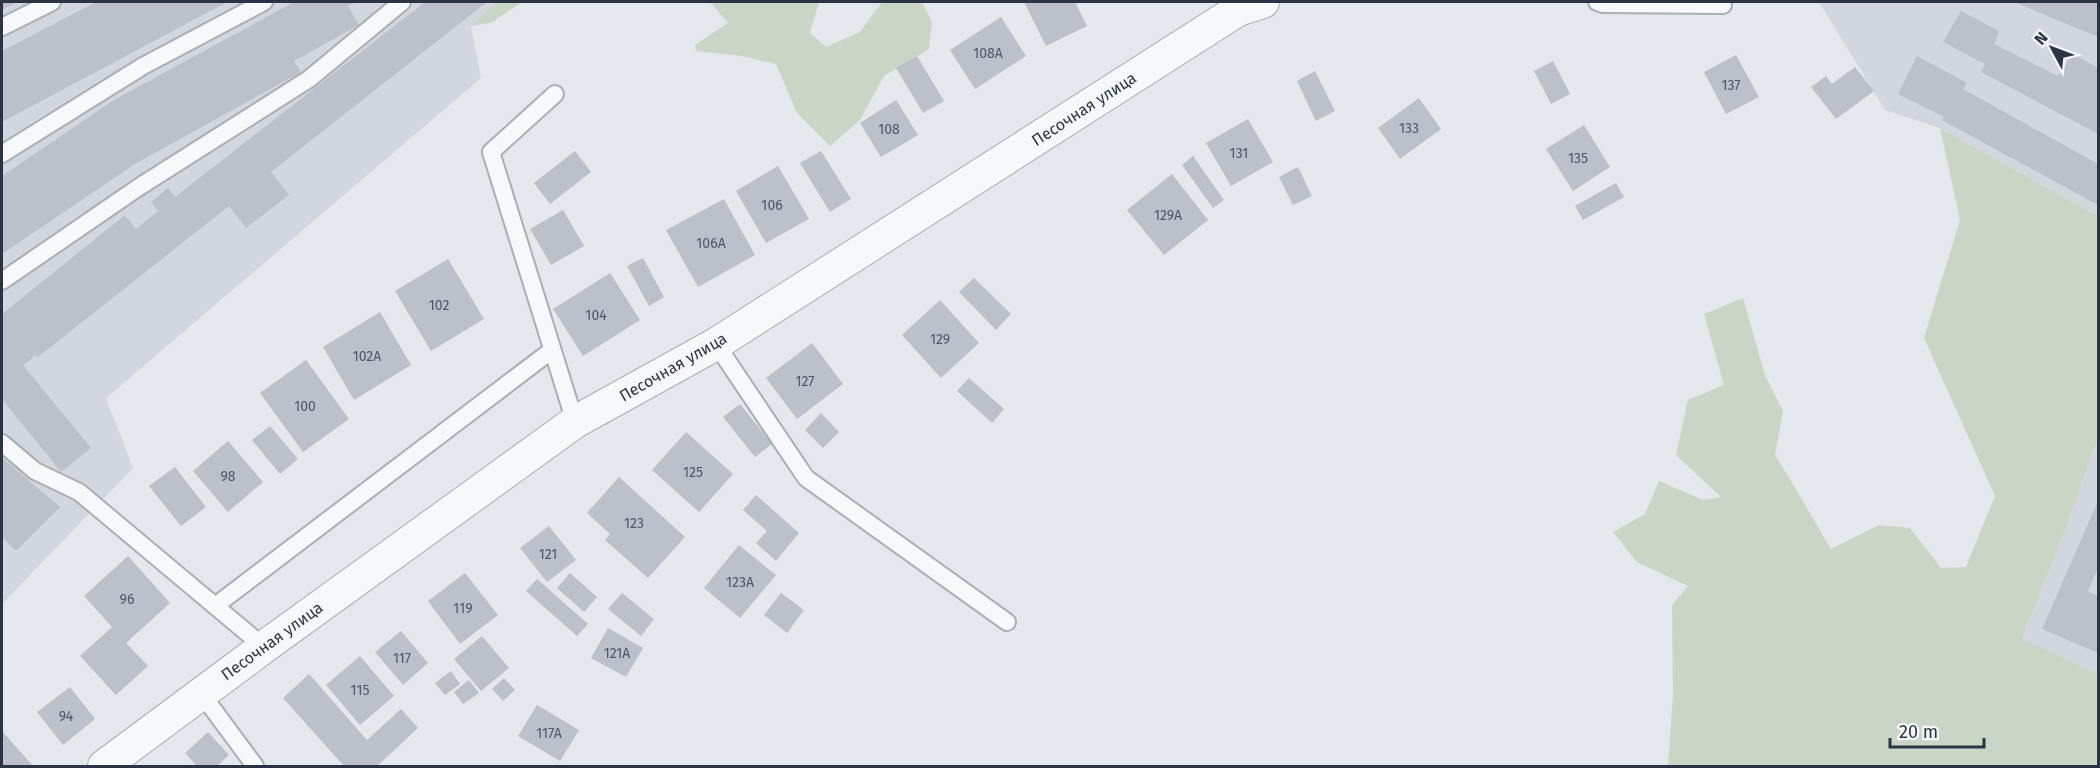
<svg xmlns="http://www.w3.org/2000/svg" width="2100" height="768" viewBox="0 0 2100 768" font-family="'Fira Sans',sans-serif">
  <rect width="100%" height="100%" fill="#e4e7ec"/>
  <g fill="#d2d6de">
    <path d="M2 2H496L471 26 481 78 106 398 133 468 2 604Z"/>
    <path d="M1819 2H2098V216L1940 128 1885 110Z"/>
    <path d="M2098 437V674L2022 640 2066 528Z"/>
  </g>
  <g fill="#c9d6c5">
    <path d="M496 2H522L492 22 471 26Z"/>
    <path d="M710 2H819L810 33 826 47 860 32 882 2H922L932 22 929 49 884 76 860 120 830 146 797 113 776 64 742 56 696 51 695 45 728 23Z"/>
    <path d="M1940 128 2098 216V437L2066 528 2022 639 2098 674V766H1668L1673 695 1672 605 1688 586 1637 562 1613 532 1645 514 1659 481 1703 500 1721 497 1676 455 1688 400 1724 385 1704 314 1743 298 1765 375 1783 411 1775 455C1795 486 1812 518 1831 549L1879 525 1910 528 1941 568 1966 567 1995 496 1924 338 1960 220Z"/>
  </g>
  <g fill="#bbc0ca">
    <path d="M2 2H18L2 10Z"/>
    <path d="M96 2H227L2 122V51Z"/>
    <path d="M294 2H356L348 6 359 25 294 61 301 72 135 164 2 254V176L114 100Z"/>
    <path d="M425 2H487L271 172 289 195 246 228 229 206 38 357 36 355 23 365 91 448 61 472 2 399V314L125 215 136 229 158 211 151 202 168 188 175 197Z"/>
    <path d="M1024 2H1075L1087 26 1046 46Z"/>
    <path d="M2014 2H2098V37Z"/>
    <path d="M1961 11 1999 31 1994 44 2058 76 2073 54 2098 68V134L1981 72 1985 64 1943 42Z"/>
    <path d="M1001 17 1026 56 975 89 950 50Z"/>
    <path d="M1736 55 1759 97 1726 114 1704 72Z"/>
    <path d="M917 56 944 101 923 113 896 68Z"/>
    <path d="M1917 56 1967 83 1963 89 2098 164V205L1942 120 1944 117 1898 94Z"/>
    <path d="M1553 61 1570 94 1551 104 1534 71Z"/>
    <path d="M1855 67 1874 91 1836 119 1811 87 1826 76 1832 84Z"/>
    <path d="M1315 71 1335 111 1316 121 1297 81Z"/>
    <path d="M1419 98 1441 129 1400 159 1378 128Z"/>
    <path d="M896 100 918 135 881 157 860 123Z"/>
    <path d="M1248 119 1273 162 1231 186 1206 143Z"/>
    <path d="M1584 125 1610 167 1573 191 1546 149Z"/>
    <path d="M575 151 591 172 550 204 534 183Z"/>
    <path d="M821 151 851 199 830 212 800 163Z"/>
    <path d="M1193 156 1224 200 1213 208 1182 165Z"/>
    <path d="M778 166 809 219 766 243 736 191Z"/>
    <path d="M1298 167 1312 196 1293 205 1279 177Z"/>
    <path d="M1172 174 1208 220 1164 255 1127 210Z"/>
    <path d="M1616 183 1624 197 1583 220 1575 206Z"/>
    <path d="M724 199 755 255 698 287 666 230Z"/>
    <path d="M563 210 584 246 551 265 530 229Z"/>
    <path d="M643 258 664 297 649 306 627 266Z"/>
    <path d="M448 259 484 319 431 351 395 291Z"/>
    <path d="M610 273 640 320 583 356 553 309Z"/>
    <path d="M974 278 1011 314 996 330 959 292Z"/>
    <path d="M940 300 979 343 941 378 902 335Z"/>
    <path d="M380 312 411 365 354 400 323 347Z"/>
    <path d="M812 343 843 384 797 419 766 378Z"/>
    <path d="M306 360 349 419 303 452 260 393Z"/>
    <path d="M969 378 1004 409 992 423 957 391Z"/>
    <path d="M740 404 772 444 755 457 723 417Z"/>
    <path d="M821 413 839 432 823 448 805 430Z"/>
    <path d="M270 426 298 459 280 474 252 440Z"/>
    <path d="M686 432 733 474 699 512 652 470Z"/>
    <path d="M228 441 263 482 228 512 193 471Z"/>
    <path d="M2 458 60 507 16 551 2 537Z"/>
    <path d="M175 467 206 507 181 526 149 486Z"/>
    <path d="M619 477 685 537 648 578 605 540 610 534 587 513Z"/>
    <path d="M756 495 799 533 776 561 756 543 767 531 743 510Z"/>
    <path d="M2098 501V567L2088 591 2098 596V653L2042 629Z"/>
    <path d="M549 526 576 560 547 582 520 548Z"/>
    <path d="M739 545 776 575 740 618 704 588Z"/>
    <path d="M128 556 170 603 126 643 148 666 116 695 80 656 112 627 84 596Z"/>
    <path d="M465 573 498 615 460 644 428 601Z"/>
    <path d="M570 573 597 597 584 612 557 588Z"/>
    <path d="M537 579 588 624 577 636 526 591Z"/>
    <path d="M622 593 654 619 641 636 608 609Z"/>
    <path d="M781 593 804 610 787 633 764 615Z"/>
    <path d="M608 628 643 648 626 677 591 658Z"/>
    <path d="M401 631 428 663 403 685 375 652Z"/>
    <path d="M482 636 509 668 481 691 454 659Z"/>
    <path d="M360 656 394 696 360 725 326 685Z"/>
    <path d="M451 671 460 684 445 695 435 683Z"/>
    <path d="M309 674 367 740 401 709 418 728 377 766H344L283 698Z"/>
    <path d="M504 678 515 690 503 701 492 689Z"/>
    <path d="M469 680 479 693 463 704 454 692Z"/>
    <path d="M70 687 95 719 63 745 37 712Z"/>
    <path d="M537 705 579 730 560 761 518 736Z"/>
    <path d="M2 731 33 766H2Z"/>
    <path d="M208 732 229 755 217 766H197L185 753Z"/>
  </g>
  <g fill="none" stroke-linecap="round" stroke-linejoin="round">
    <defs>
      <g id="service">
        <path d="M1597 2 1603 4 1723 5"/>
        <path d="M2 27 52 2"/>
        <path d="M555 94 491 152 575 422"/>
        <path d="M2 154 143 66 264 2"/>
        <path d="M2 281 139 187 309 79 402 2"/>
        <path d="M716 344 806 478 1007 622"/>
        <path d="M2 443 35 471 79 492 264 647"/>
        <path d="M215 606 552 350"/>
        <path d="M201 693 255 766"/>
      </g>
      <path id="minor" d="M104 766 264 647 575 422 716 344 1238 10 1263 2"/>
    </defs>
    <use href="#service" stroke="#a9aeb7" stroke-width="20"/>
    <use href="#minor" stroke="#a9aeb7" stroke-width="34"/>
    <use href="#service" stroke="#f7f8fa" stroke-width="16"/>
    <use href="#minor" stroke="#f7f8fa" stroke-width="32"/>
  </g>
  <g text-anchor="middle" dominant-baseline="central" stroke-width="4.5" stroke-linejoin="round" paint-order="stroke">
    <g font-size="14" fill="#4f5766">
      <text x="988" y="53">108А</text>
      <text x="1731" y="85">137</text>
      <text x="1409" y="128">133</text>
      <text x="889" y="129">108</text>
      <text x="1239" y="153">131</text>
      <text x="1578" y="158">135</text>
      <text x="772" y="205">106</text>
      <text x="1168" y="215">129А</text>
      <text x="711" y="243">106А</text>
      <text x="439" y="305">102</text>
      <text x="596" y="315">104</text>
      <text x="940" y="339">129</text>
      <text x="367" y="356">102А</text>
      <text x="805" y="381">127</text>
      <text x="305" y="406">100</text>
      <text x="693" y="472">125</text>
      <text x="228" y="476">98</text>
      <text x="634" y="523">123</text>
      <text x="548" y="554">121</text>
      <text x="740" y="582">123А</text>
      <text x="127" y="599">96</text>
      <text x="463" y="608">119</text>
      <text x="617" y="653">121А</text>
      <text x="402" y="658">117</text>
      <text x="360" y="690">115</text>
      <text x="66" y="716">94</text>
      <text x="549" y="733">117А</text>
    </g>
    <g font-size="16" fill="#2b3445" stroke="#f4f6f9">
      <text transform="translate(1084 109) rotate(-33)">Песочная улица</text>
      <text transform="translate(673 367) rotate(-30)">Песочная улица</text>
      <text transform="translate(272 641) rotate(-36)">Песочная улица</text>
    </g>
  </g>
  <rect width="2100" height="768" fill="none" stroke="#2b3445" stroke-width="6"/>
  <g transform="translate(2052 48) rotate(311)" stroke="#f4f6f9" stroke-width="4.5" paint-order="stroke">
  <path d="M0-4.5L10 22L0 15L-10 22Z" fill="#2b3445"/>
  <text y="-9" font-size="16" font-weight="bold" text-anchor="middle" fill="#2b3445">N</text>
  </g>
  <path d="M1890 738v9h94v-9" fill="none" stroke="#2b3445" stroke-width="3"/>
  <text x="1899" y="738" font-size="18" fill="#2b3445" stroke="#f4f6f9" stroke-width="4.5" paint-order="stroke">20 m</text>
</svg>
